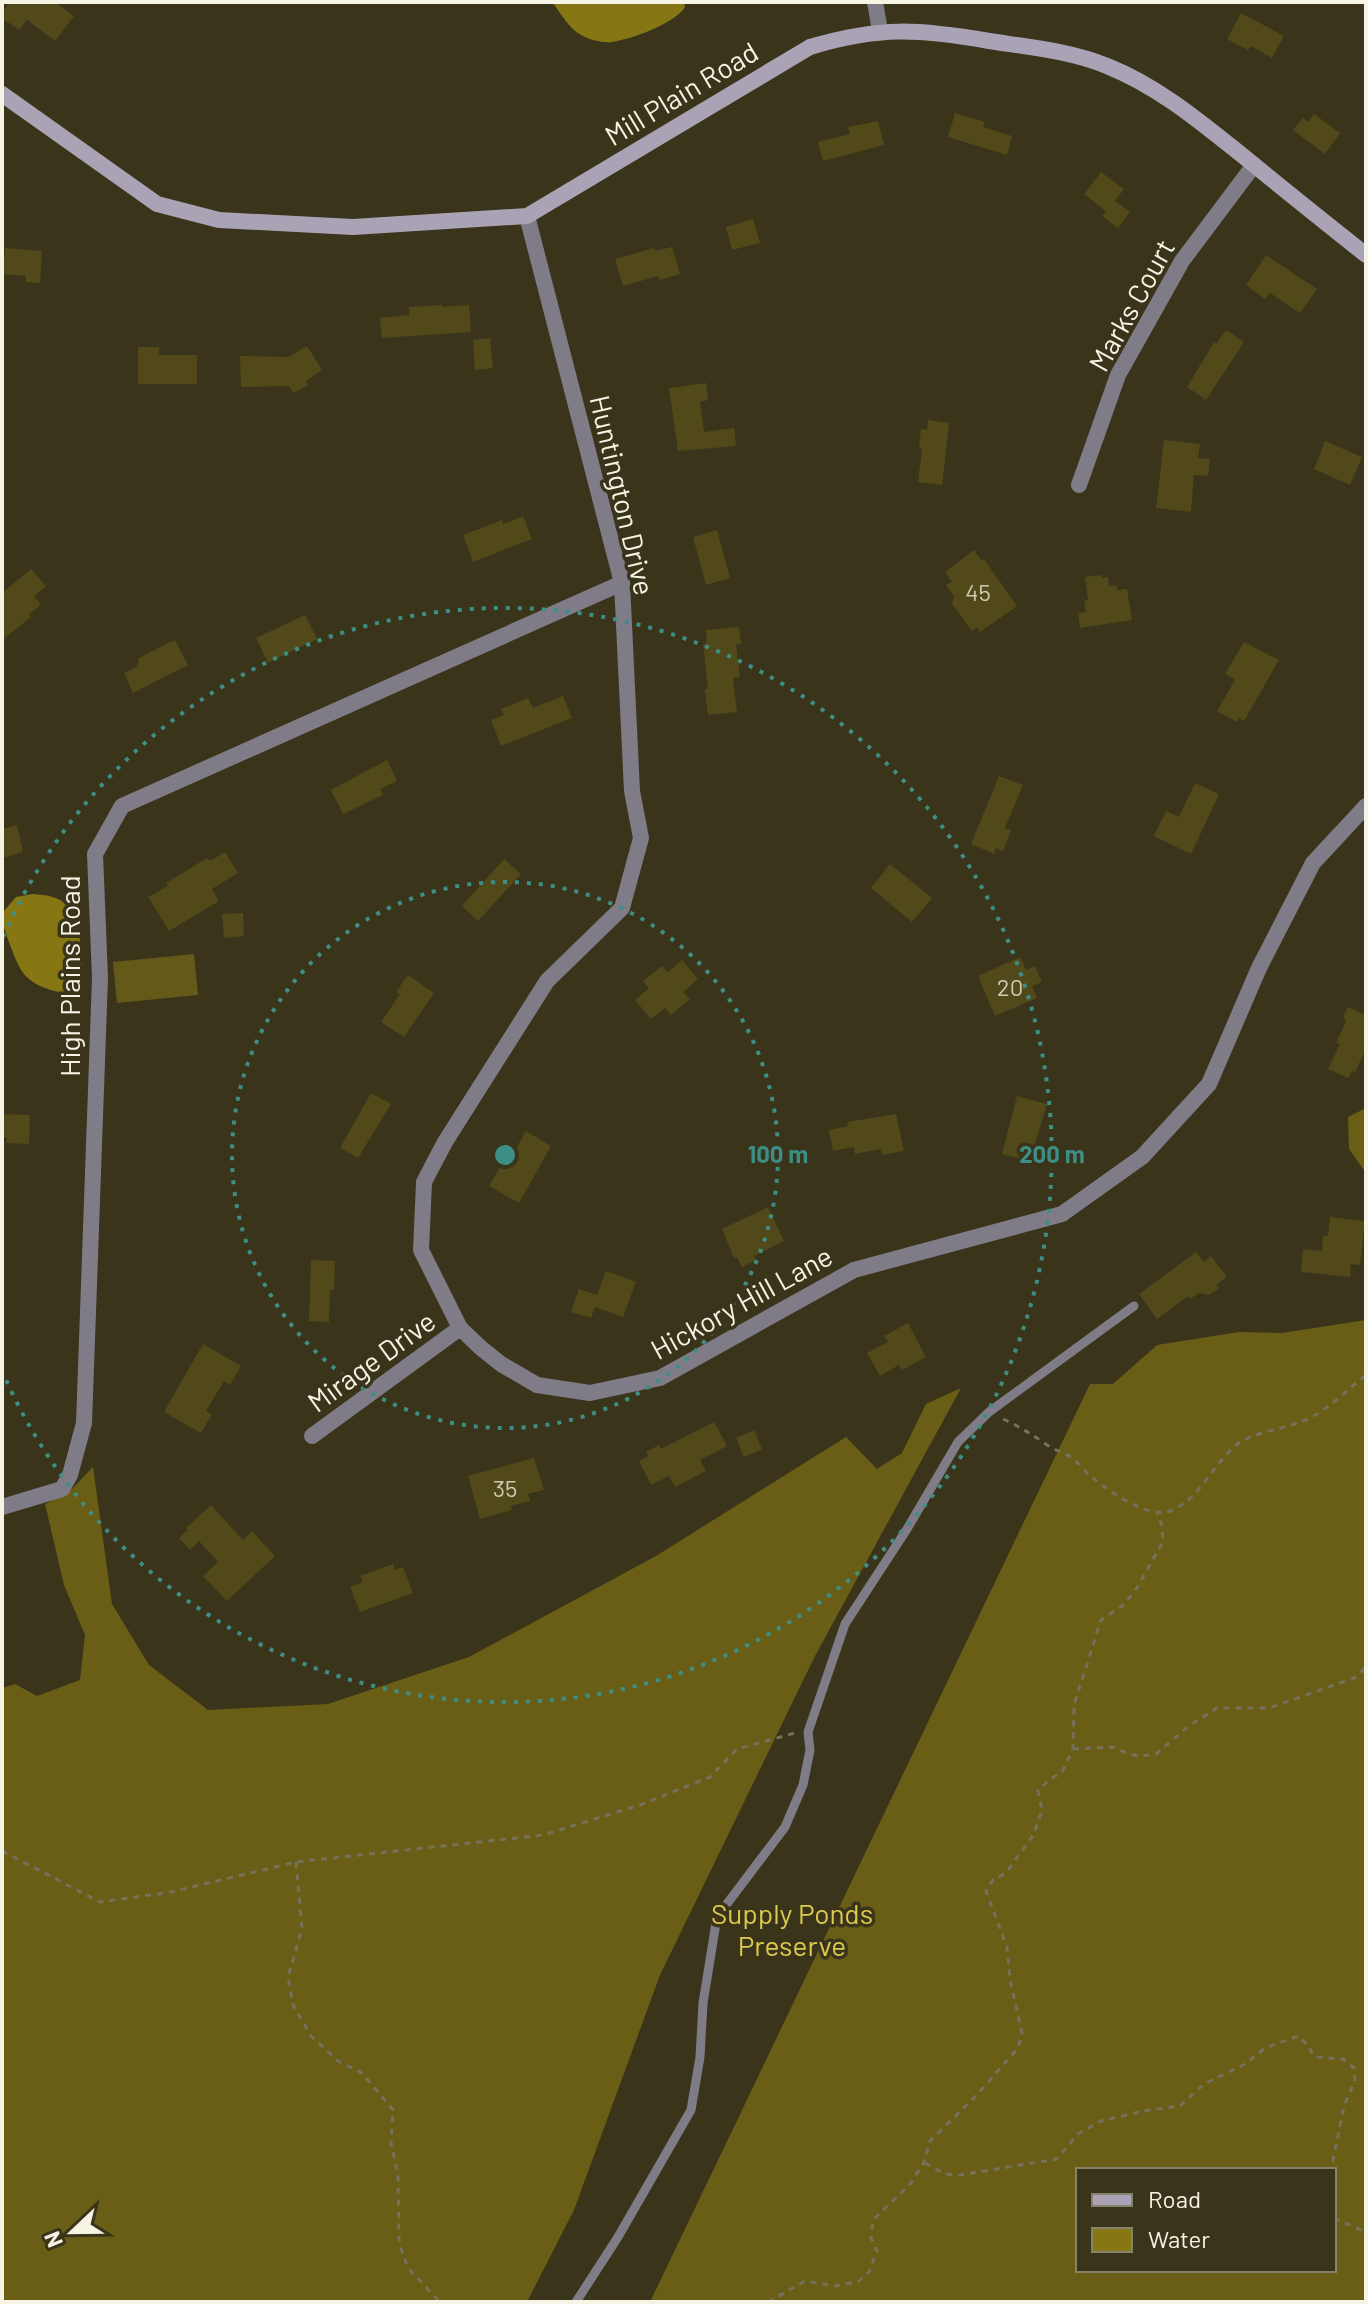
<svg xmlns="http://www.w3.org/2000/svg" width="1368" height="2304" viewBox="0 0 1368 2304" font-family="Barlow,sans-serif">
  <rect width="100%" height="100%" fill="#39341a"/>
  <path fill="#645918" d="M194 954 198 995 117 1003 113 962Z"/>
  <g fill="#6a5e17" fill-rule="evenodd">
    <path d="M1366 1108V1173L1349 1149 1348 1117Z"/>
    <path d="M1366 1320V2302H650L1090 1384H1113L1157 1345 1239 1332 1282 1333ZM1078 2170H1334V2270H1078Z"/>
    <path d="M961 1388 815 1656 660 1975 574 2210 527 2302H2V1688L15 1684 37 1696 80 1680 85 1635 64 1585 45 1504 68 1493 93 1467 112 1604 149 1665 208 1710 328 1704 469 1657 656 1556 846 1437 877 1469 902 1453 926 1404Z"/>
  </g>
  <g fill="#877714">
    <path d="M552 2H684L685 7C674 24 632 39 612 42 602 43 590 40 581 35 569 29 561 13 552 2Z"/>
    <path d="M33 894C45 895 59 896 67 906 79 919 90 976 75 987 67 993 60 993 51 990 22 981 19 968 9 942 5 931 2 924 3 912L16 897Z"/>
  </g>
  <g fill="#514919">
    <path d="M10 2H55L74 16 55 41 27 20 19 30 2 18V13Z"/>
    <path d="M1241 13 1284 36 1272 58 1251 46 1248 50 1227 39Z"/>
    <path d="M955 113 985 122 983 127 1012 136 1007 155 948 137Z"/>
    <path d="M1314 114 1340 133 1325 154 1293 130 1303 118 1308 122Z"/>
    <path d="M878 121 884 145 823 161 818 142 850 134 848 127Z"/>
    <path d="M1101 172 1124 189 1115 201 1130 212 1118 228 1102 216 1106 211 1084 194Z"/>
    <path d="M753 219 760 243 732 250 726 227Z"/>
    <path d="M672 247 680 274 659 280 658 276 623 286 615 259 654 248 655 251Z"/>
    <path d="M5 248 42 251 40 283 26 282V276L3 274Z"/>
    <path d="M1266 255 1317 289 1300 313 1270 293 1265 299 1246 285Z"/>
    <path d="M442 305V307L469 305 471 332 382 338 380 318 409 315V307Z"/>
    <path d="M1226 330 1244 342 1206 400 1187 387 1214 342 1216 344Z"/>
    <path d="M490 338 493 368 475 370 473 340Z"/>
    <path d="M307 346 322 370 306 381 308 385 293 393 289 386 241 387 240 356 289 357Z"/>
    <path d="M138 347H159V355H197V384H138Z"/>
    <path d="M706 383 708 400 700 402 704 432 734 428 736 446 678 451 669 388Z"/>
    <path d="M928 420 949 423 942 485 918 482 922 449 919 446 921 429 927 430Z"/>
    <path d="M1164 440 1200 444 1198 458 1210 459 1208 476 1194 475 1191 512 1156 508Z"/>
    <path d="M1325 441 1362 457 1350 485 1314 469Z"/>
    <path d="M523 516 532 539 473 562 463 535 502 520 503 524Z"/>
    <path d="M717 530 730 578 706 585 693 537Z"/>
    <path d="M974 550 982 561 984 559 1017 606 980 632 977 627 972 631 952 604 954 596 946 585 952 582 945 572Z"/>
    <path d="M31 569 46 586 34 596 41 605 29 614 31 617 2 640V593Z"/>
    <path d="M1101 575 1102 578 1108 577 1109 586 1117 585V590L1127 589 1132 620 1080 628 1078 613 1086 612 1084 601 1088 600 1085 577Z"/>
    <path d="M305 615 317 639 268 663 256 638Z"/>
    <path d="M739 627 741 644 736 645 740 677 733 678 737 712 708 715 705 689H708L703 644 707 643 706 630Z"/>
    <path d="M175 640 188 665 133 693 124 673 137 667 139 658Z"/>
    <path d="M1244 642 1279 660 1244 721 1239 718 1237 722 1217 711 1235 680 1225 674Z"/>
    <path d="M563 696 572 718 501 746 491 720 504 715 501 709 528 698 533 708Z"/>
    <path d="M387 760 397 781 380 789 383 795 343 814 331 790Z"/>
    <path d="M999 776 1023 785 1005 828 1011 830 1003 851 996 848 994 854 971 844Z"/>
    <path d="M1195 783 1219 794 1191 854 1154 836 1166 811 1179 817Z"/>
    <path d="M17 825 23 852 2 858V829Z"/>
    <path d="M225 852 238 873 212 889 219 901 169 931 148 897 168 886 166 883 207 858 210 861Z"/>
    <path d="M504 859 521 874 478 921 462 906Z"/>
    <path d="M890 864 932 898 912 922 871 888Z"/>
    <path d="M243 913 244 936 224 938 222 914Z"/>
    <path d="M1020 957 1026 970 1035 966 1042 982 1032 986 1037 998 995 1016 978 976Z"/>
    <path d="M682 960 698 979 683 992 690 999 671 1015 665 1008 651 1019 635 1000 649 988 643 981 662 966 668 972Z"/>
    <path d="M408 975 434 993 404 1037 381 1022 400 994 396 992Z"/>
    <path d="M1348 1007 1366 1015V1049L1355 1072 1352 1071 1348 1078 1328 1069 1340 1044 1336 1043 1346 1021 1343 1017Z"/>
    <path d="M371 1093 391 1104 358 1158 340 1148Z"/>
    <path d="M1017 1096 1047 1104 1034 1147 1030 1146 1026 1160 1002 1154Z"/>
    <path d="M2 1114 30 1115 29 1144 7 1143V1138L2 1137Z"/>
    <path d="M896 1114 904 1151 882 1155 881 1149 855 1154 854 1147 833 1151 829 1130 848 1126 847 1122Z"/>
    <path d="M526 1131 551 1146 519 1203 489 1186 500 1167 503 1168 509 1161Z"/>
    <path d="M768 1207 784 1241 754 1256 756 1260 742 1267 737 1257 734 1258 722 1229Z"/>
    <path d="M1330 1217 1365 1221 1360 1265 1351 1264 1350 1277 1301 1272 1303 1249 1322 1251 1323 1236H1328Z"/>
    <path d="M1196 1252 1204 1262 1211 1256 1227 1277 1216 1285 1219 1288 1209 1295 1199 1293 1190 1299 1188 1296 1157 1319 1139 1294Z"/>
    <path d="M311 1260 335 1261 334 1290H330L329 1322 309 1321Z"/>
    <path d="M606 1271 636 1282 623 1317 595 1307 591 1318 571 1312 579 1289 597 1295Z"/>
    <path d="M908 1323 926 1357 902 1370 899 1365 880 1376 867 1353 888 1342 884 1336Z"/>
    <path d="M203 1344 241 1366 230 1385 224 1381 206 1411 212 1414 201 1433 164 1412Z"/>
    <path d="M714 1422 727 1446 700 1460 706 1471 675 1487 669 1476 651 1485 639 1461 648 1456 646 1452 659 1445 661 1449Z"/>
    <path d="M754 1430 762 1449 744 1457 736 1438Z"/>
    <path d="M534 1458 544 1490 528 1494 530 1501 511 1506 512 1510 480 1519 468 1476Z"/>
    <path d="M211 1505 243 1540 252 1531 275 1556 227 1601 203 1576 218 1562 199 1541 190 1550 179 1538 188 1530 186 1528Z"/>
    <path d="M393 1564 395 1570 403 1567 413 1593 360 1612 350 1587 363 1582 360 1576Z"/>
  </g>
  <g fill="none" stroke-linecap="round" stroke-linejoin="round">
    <g stroke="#75715a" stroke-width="3" stroke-dasharray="6 6" stroke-linecap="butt">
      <path d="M1003 1419C1021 1427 1034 1436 1050 1447 1057 1451 1066 1453 1072 1458 1080 1464 1086 1473 1094 1479 1110 1492 1149 1519 1170 1511 1201 1499 1213 1462 1239 1443 1254 1432 1288 1428 1308 1419 1329 1409 1348 1389 1366 1375"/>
      <path d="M1073 1749 1112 1747 1129 1754 1141 1756 1156 1754 1189 1726 1217 1708H1269L1357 1677 1366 1666"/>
      <path d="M2 1851 100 1902 171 1892 296 1862 543 1835 640 1805 710 1777 737 1749 795 1733"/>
      <path d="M296 1862 302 1929 288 1977 293 2005 311 2036 338 2061 362 2073 393 2110 391 2143 398 2175 399 2243 408 2268 440 2302"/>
      <path d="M925 2163 945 2174 960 2175 1057 2159 1078 2134 1101 2121 1143 2111 1180 2106 1204 2084 1245 2064 1265 2048 1298 2036 1308 2045 1314 2057 1343 2059 1354 2068 1355 2080 1344 2106 1331 2170"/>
      <path d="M1334 2218 1366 2232"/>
      <path d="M768 2302 805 2281 836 2286 859 2281 869 2272 877 2251 871 2238 873 2220 911 2183 924 2162 930 2141 973 2099 1018 2048 1022 2033 1010 1980 1007 1947 986 1891 993 1880 1006 1873 1034 1834 1042 1810 1038 1791 1050 1779 1062 1772 1073 1749 1074 1705 1101 1620 1122 1606 1135 1591 1163 1542 1162 1526 1157 1514"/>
    </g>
    <path stroke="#7f7b87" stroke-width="9" d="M576 2302 618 2237 691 2110 700 2057 703 2003 717 1917 785 1827 803 1785 810 1750 808 1732 845 1624 907 1529 958 1442 989 1412 1134 1306"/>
    <g stroke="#7f7b87" stroke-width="16">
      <path d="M875 2 880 31"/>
      <path d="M527 216 622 583 632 791 641 838 622 908 547 981 445 1142 424 1182 421 1250 460 1328 481 1348 501 1364 537 1385 590 1393 660 1378 854 1270 1062 1214 1142 1157 1209 1084 1259 968 1313 863 1366 806"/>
      <path d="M1079 485 1118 375 1182 261 1254 165"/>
      <path d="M312 1436 460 1328"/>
      <path d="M2 1507 62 1489 70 1475 84 1423 100 978 95 854 122 806 622 583"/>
    </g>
    <path stroke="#aaa3b6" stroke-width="16" d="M2 94 157 204 219 220 353 227 527 216 810 47C880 26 919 29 989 41 1028 47 1071 51 1107 66 1160 87 1204 125 1248 160 1287 192 1326 223 1366 255"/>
  </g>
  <g fill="none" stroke="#3d8f86" stroke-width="4" stroke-dasharray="4 8">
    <circle cx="505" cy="1155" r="273"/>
    <path d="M3 937A547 547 0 1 1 3 1373"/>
  </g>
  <g text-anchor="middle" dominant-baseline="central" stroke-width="7" stroke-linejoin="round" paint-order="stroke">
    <g font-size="24" fill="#cdc9b1">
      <text x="978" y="591">45</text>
      <text x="1010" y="986">20</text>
      <text x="505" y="1487">35</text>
    </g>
    <g font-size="28" fill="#f6f4e4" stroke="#39341a">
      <text transform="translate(681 93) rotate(-31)">Mill Plain Road</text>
      <text transform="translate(1131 305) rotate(-61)">Marks Court</text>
      <text transform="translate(623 495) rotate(77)">Huntington Drive</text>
      <text transform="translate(69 976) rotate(-90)">High Plains Road</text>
      <text transform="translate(741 1302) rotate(-29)">Hickory Hill Lane</text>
      <text transform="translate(371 1361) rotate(-36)">Mirage Drive</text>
    </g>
    <g font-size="28" fill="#dec94f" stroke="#39341a">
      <text x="792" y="1913">Supply Ponds<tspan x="792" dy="32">Preserve</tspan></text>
    </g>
  </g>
  <circle cx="505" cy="1155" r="12" fill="#3d8f86" stroke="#39341a" stroke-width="4"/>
  <g font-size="24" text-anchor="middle" font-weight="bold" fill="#3d8f86" stroke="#39341a" stroke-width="7" stroke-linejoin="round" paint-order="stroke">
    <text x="778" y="1163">100 m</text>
    <text x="1052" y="1163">200 m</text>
  </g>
  <rect width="1368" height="2304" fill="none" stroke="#f6f4e4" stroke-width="8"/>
  <rect x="1076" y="2168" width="260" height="104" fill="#39341a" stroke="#85816b" stroke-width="2"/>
  <rect x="1092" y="2194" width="40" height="12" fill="#aaa3b6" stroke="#85816b" stroke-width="2"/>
  <text x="1148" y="2208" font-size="24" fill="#f6f4e4">Road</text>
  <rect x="1092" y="2228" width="40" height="24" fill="#877714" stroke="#85816b" stroke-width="2"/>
  <text x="1148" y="2248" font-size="24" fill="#f6f4e4">Water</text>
  <g transform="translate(72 2232) rotate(248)" stroke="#39341a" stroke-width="6" paint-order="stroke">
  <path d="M0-6L14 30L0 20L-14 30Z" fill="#f6f4e4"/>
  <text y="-12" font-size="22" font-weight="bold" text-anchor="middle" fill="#f6f4e4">N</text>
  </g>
</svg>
